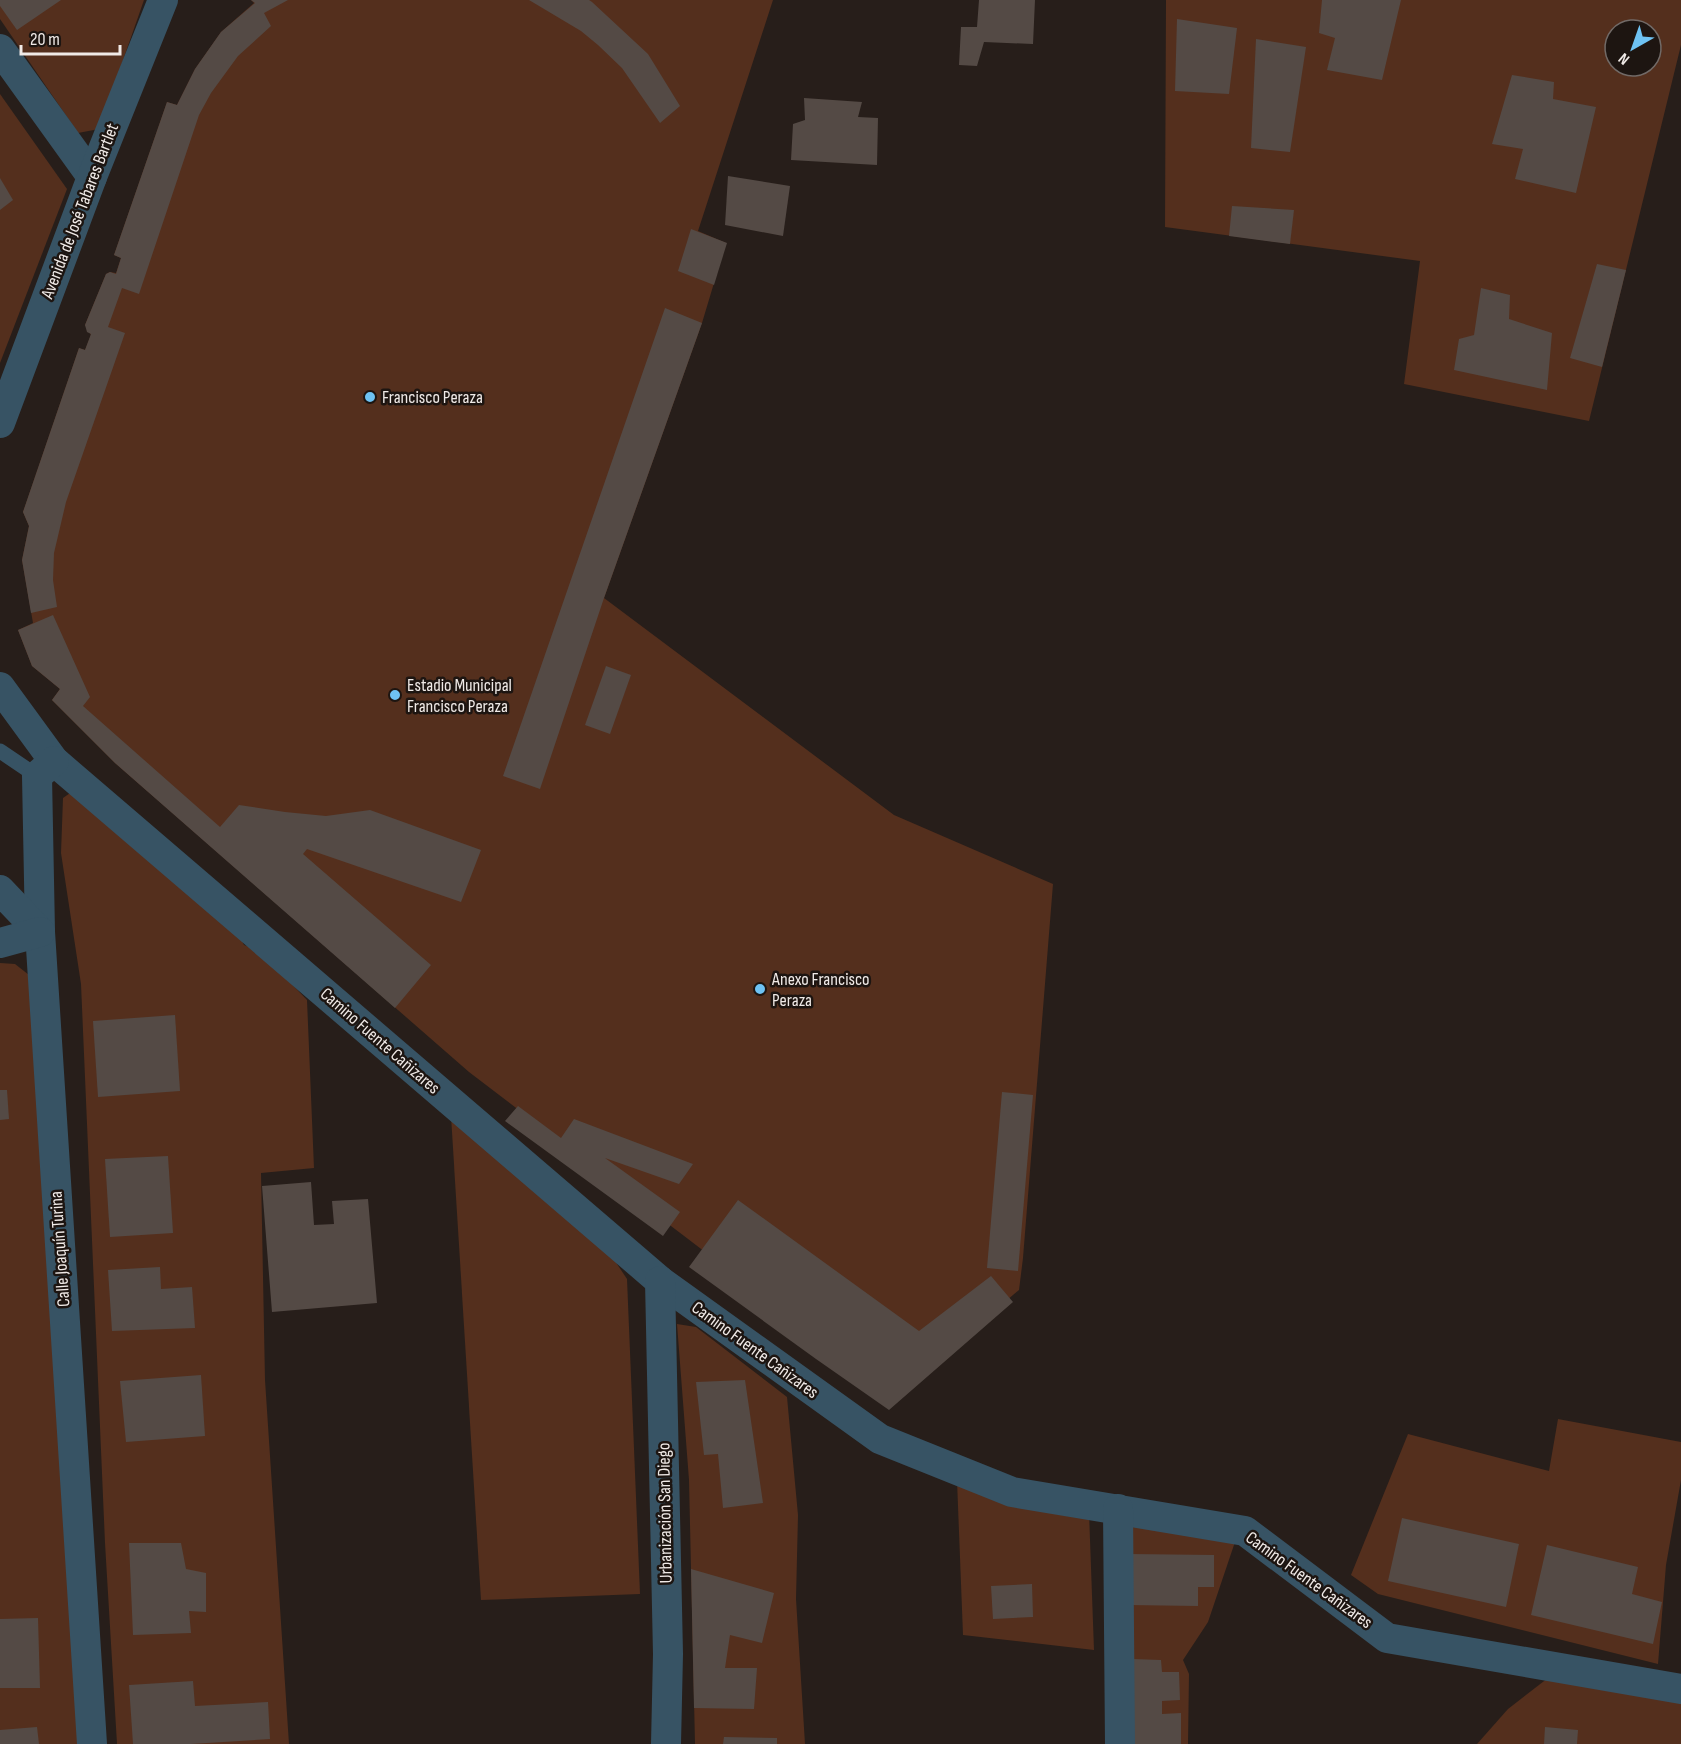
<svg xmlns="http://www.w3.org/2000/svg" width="1681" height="1744" viewBox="0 0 1681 1744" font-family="'Sofia Sans Condensed',sans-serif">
  <rect width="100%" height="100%" fill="#271e1a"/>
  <g fill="#542f1d" fill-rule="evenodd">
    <path d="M0 0H144L99 129 78 133 0 19Z"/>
    <path d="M251 0H773L698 231 726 243 702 323 604 598 894 815 1053 884 1023 1258 1019 1290 894 1396 469 1072 115 763 52 700 60 689 32 666 18 630 33 623 22 560 29 526 23 512 79 348 85 350 91 335 85 325 106 274 110 272 116 273 121 258 114 255 167 102 177 105 195 69 221 32 254 3Z"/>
    <path d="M1166 0H1681V45L1589 421 1404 384 1420 261 1165 227ZM1615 30H1651V66H1615Z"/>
    <path d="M0 94 67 189 0 363Z"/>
    <path d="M73 791 239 935 244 945 260 951 307 1000 314 1168 261 1173 265 1380 289 1744H117L105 1543 81 984 61 853 63 798Z"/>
    <path d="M0 963 15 964 29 975 78 1744H0Z"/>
    <path d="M451 1116 613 1258 627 1279 640 1594 481 1600Z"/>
    <path d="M677 1324 696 1327 787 1397 798 1515 796 1599 805 1744H695L689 1480Z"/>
    <path d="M1558 1419 1681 1442V1480L1666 1565 1658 1664 1378 1594 1351 1575 1408 1434 1549 1471Z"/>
    <path d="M957 1480 1089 1512 1094 1650 963 1635Z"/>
    <path d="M1123 1520 1236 1539 1208 1622 1183 1660 1189 1674 1188 1744H1128Z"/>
    <path d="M1548 1678 1681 1703V1744H1477L1508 1709Z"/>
  </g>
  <g fill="#544a45">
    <path d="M0 0H61L17 30 0 6Z"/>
    <path d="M251 0H288L264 13 271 26 238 56 211 93 199 115 139 294 122 288 108 327 125 333 66 502 54 553 53 580 57 607 31 613 22 560 29 526 23 512 79 348 85 350 91 334 87 332 85 325 106 274 110 272 116 274 121 258 114 255 167 102 177 105 195 69 221 32 255 3Z"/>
    <path d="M529 0H589L592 2 648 54 680 106 660 123 622 68 598 45 581 31Z"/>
    <path d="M979 0H1035L1033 44 984 42 977 66 959 65 961 27H977Z"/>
    <path d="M1322 0H1401L1382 80 1327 70 1335 38 1319 33Z"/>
    <path d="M1177 19 1237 28 1229 94 1175 91Z"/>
    <path d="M1256 39 1306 47 1290 152 1251 148Z"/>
    <path d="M1512 75 1554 82 1553 99 1596 107 1576 193 1515 179 1523 149 1492 144Z"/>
    <path d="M804 98 862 102 858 117 878 118 877 165 791 160 793 124 805 120Z"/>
    <path d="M728 176 790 186 783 236 725 225Z"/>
    <path d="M0 178 13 200 0 210Z"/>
    <path d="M1232 206 1294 210 1290 244 1229 236Z"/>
    <path d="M691 229 727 243 714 285 678 271Z"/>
    <path d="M1597 264 1626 270 1602 367 1570 358Z"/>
    <path d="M1481 288 1510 295 1509 319 1552 333 1547 390 1454 370 1459 339 1474 335Z"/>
    <path d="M665 308 702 323 604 598 540 789 503 776Z"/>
    <path d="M53 615 90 697 83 706 220 827 239 805 285 812 326 816 370 810 481 850 461 902 307 849 303 854 431 965 395 1008 115 763 52 700 60 689 32 666 18 630Z"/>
    <path d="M606 666 631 675 610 734 585 725Z"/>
    <path d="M175 1015 180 1091 98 1097 93 1021Z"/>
    <path d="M0 1090H7L9 1119 0 1120Z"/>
    <path d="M1002 1092 1033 1095 1018 1271 987 1268Z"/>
    <path d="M518 1106 561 1138 574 1119 693 1164 679 1184 605 1158 680 1212 663 1236 505 1121Z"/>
    <path d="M168 1156 173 1233 110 1237 105 1159Z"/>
    <path d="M311 1182 314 1225 334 1224 332 1201 368 1199 377 1303 272 1312 262 1186Z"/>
    <path d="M738 1200 919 1331 991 1276 1013 1302 889 1410 816 1359 689 1267Z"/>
    <path d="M160 1267 161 1289 192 1287 195 1328 112 1331 108 1270Z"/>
    <path d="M201 1375 205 1436 126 1442 120 1381Z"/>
    <path d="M745 1380 763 1503 723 1508 718 1454 704 1455 696 1382Z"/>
    <path d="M1402 1518 1519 1544 1506 1607 1388 1581Z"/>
    <path d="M129 1543H181L186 1569 206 1573V1612L189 1611 191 1633 133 1635Z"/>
    <path d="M1547 1545 1638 1567 1632 1594 1662 1602 1653 1644 1531 1615Z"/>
    <path d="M1129 1554 1214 1555V1587H1198V1606L1128 1605Z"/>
    <path d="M691 1569 774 1593 762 1643 730 1635 725 1668H757L754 1709 694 1708Z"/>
    <path d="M1032 1584 1033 1617 993 1619 991 1586Z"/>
    <path d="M38 1618 40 1688H0V1619Z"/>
    <path d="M1132 1659 1161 1660 1162 1672H1179L1180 1700 1162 1701V1714L1181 1713V1744H1134Z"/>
    <path d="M193 1681 195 1706 268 1702 270 1739 191 1744H133L129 1685Z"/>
    <path d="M37 1727 39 1744H0V1730Z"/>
    <path d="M1545 1727 1578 1730 1577 1744H1544Z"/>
    <path d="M724 1737 777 1738V1744H723Z"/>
  </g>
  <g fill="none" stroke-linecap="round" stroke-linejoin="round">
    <path stroke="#375364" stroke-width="15" d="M0 751 37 776"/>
    <g stroke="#375364" stroke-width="30">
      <path d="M0 49 92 177"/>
      <path d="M0 423 92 177 163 0"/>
      <path d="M0 687 54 761 660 1281 880 1439 1012 1492 1245 1531 1387 1638 1681 1689"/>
      <path d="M54 761 37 776 40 932 92 1744"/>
      <path d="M0 890 40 932"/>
      <path d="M0 943 40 932"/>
      <path d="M660 1281 668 1654 666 1744"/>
      <path d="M1118 1509 1120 1744"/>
    </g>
  </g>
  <g fill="#6ec2f3" stroke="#1d1511" stroke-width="2">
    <circle cx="370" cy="397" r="6"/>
    <circle cx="395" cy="695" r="6"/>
    <circle cx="760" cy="989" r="6"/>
  </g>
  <g text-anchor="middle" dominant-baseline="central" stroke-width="5" stroke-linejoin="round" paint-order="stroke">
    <g font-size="18" fill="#f0eae7" stroke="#1d1511">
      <text transform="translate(80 211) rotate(-69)">Avenida de José Tabares Bartlet</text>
      <text transform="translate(380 1041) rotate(41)">Camino Fuente Cañizares</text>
      <text transform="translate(60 1249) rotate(-94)">Calle Joaquín Turina</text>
      <text transform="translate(755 1350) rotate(36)">Camino Fuente Cañizares</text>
      <text transform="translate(665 1513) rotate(-91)">Urbanización San Diego</text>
      <text transform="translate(1309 1580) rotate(36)">Camino Fuente Cañizares</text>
    </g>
    <g font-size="18" fill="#f0eae7" stroke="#1d1511" text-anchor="start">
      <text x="382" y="397">Francisco Peraza</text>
      <text x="407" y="685">Estadio Municipal<tspan x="407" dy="21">Francisco Peraza</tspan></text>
      <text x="772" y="979">Anexo Francisco<tspan x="772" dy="21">Peraza</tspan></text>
    </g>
  </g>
  <g transform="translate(1633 48) rotate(220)"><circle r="28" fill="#1d1511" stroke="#716a67" stroke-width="1.5"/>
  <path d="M0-4.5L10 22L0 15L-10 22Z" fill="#6ec2f3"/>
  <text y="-9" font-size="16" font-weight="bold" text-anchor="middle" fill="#f0eae7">N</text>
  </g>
  <path d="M21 45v9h99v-9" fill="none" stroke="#f0eae7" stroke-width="3"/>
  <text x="30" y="45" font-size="18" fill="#f0eae7" stroke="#1d1511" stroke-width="4.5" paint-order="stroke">20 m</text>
</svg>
